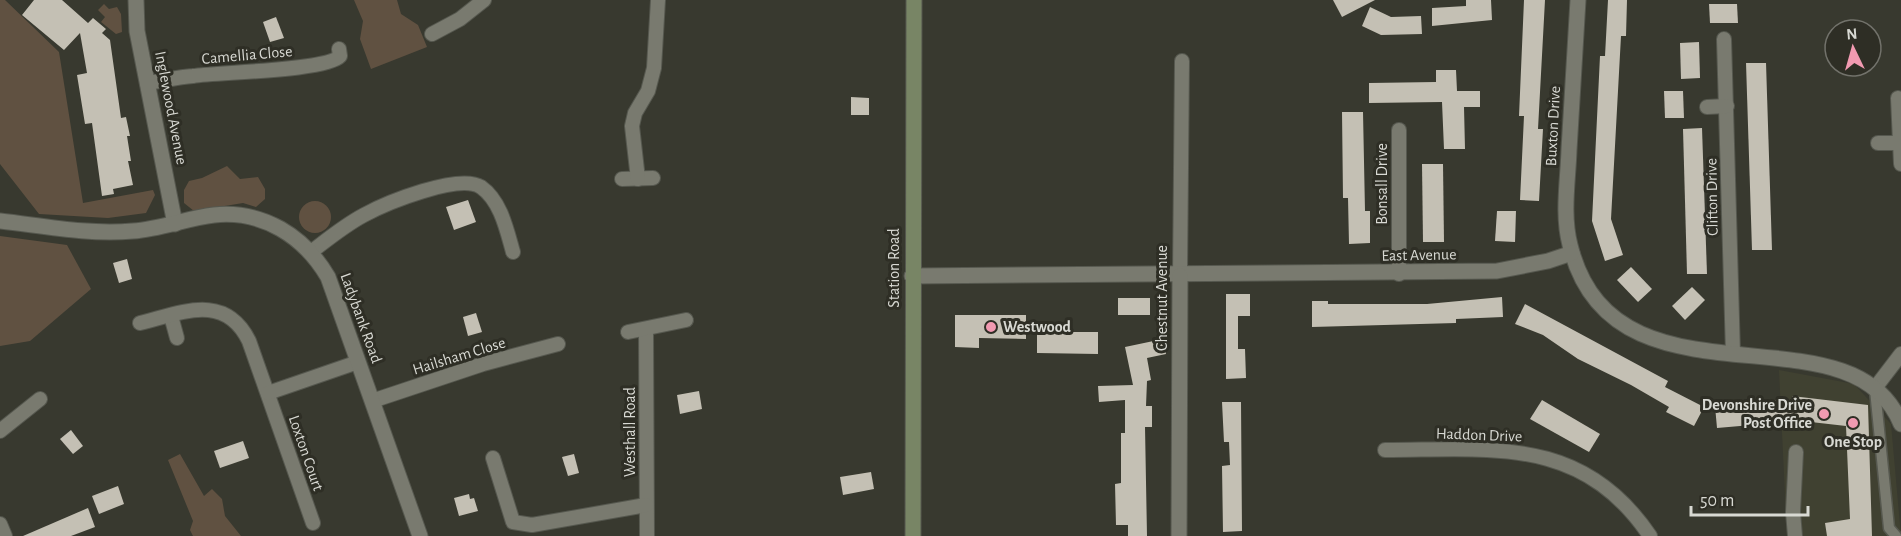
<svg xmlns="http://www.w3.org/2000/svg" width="1901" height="536" viewBox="0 0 1901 536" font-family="'Alegreya Sans',sans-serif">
  <rect width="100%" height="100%" fill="#38392f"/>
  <path fill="#404131" d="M1779 370 1854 384 1891 424 1901 536H1787Z"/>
  <g fill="#605141">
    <path d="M0 0H5L59 52 83 203 153 190 155 195 146 213 108 218 39 214 0 164Z"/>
    <path d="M354 0H397L401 14 418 25 427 47 371 69 360 39 363 21Z"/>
    <path d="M104 4 109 9 117 7 121 14 122 32 116 34 101 22 105 17 98 10Z"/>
    <path d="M227 166 240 179 258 177 265 189V199L256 207 243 203 194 211 184 203V190L189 181 202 178Z"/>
    <circle cx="315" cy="217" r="16"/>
    <path d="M0 236 67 245 91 289 30 341 0 346Z"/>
    <path d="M180 454 204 496 212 489 222 499 225 516 241 536H193L190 530 193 521 168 460Z"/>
  </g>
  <g fill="#c4c0b4">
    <path d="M34 0H62L88 23 93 18 106 29 102 33 110 40 121 118 126 117 130 136H127L131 161H128L133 185 113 189 114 194 102 196 92 123 85 124 77 75 87 73 80 33 64 50 22 15Z"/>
    <path d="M1333 0H1375L1342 17Z"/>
    <path d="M1466 0H1491L1492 20 1432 26V8L1466 6Z"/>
    <path d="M1524 0H1545L1538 129H1543L1539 201 1520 200 1524 116H1519Z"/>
    <path d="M1608 0H1627L1626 36H1621L1611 219 1623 255 1605 261 1592 221 1600 56H1605Z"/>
    <path d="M1709 4H1737L1738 23H1710Z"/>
    <path d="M1370 7 1391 17 1421 16 1422 34 1381 35 1362 26Z"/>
    <path d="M276 17 284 38 270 42 263 22Z"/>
    <path d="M1699 42 1700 78 1681 79 1680 43Z"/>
    <path d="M1746 63H1766L1772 250H1752Z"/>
    <path d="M1436 70H1456L1457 91H1480V107H1464L1465 149H1444L1442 102 1369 103V83L1436 82Z"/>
    <path d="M1664 91H1683L1684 118H1665Z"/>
    <path d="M851 97 869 98V115H851Z"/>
    <path d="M1342 112H1363L1365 211H1370V243L1349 244 1348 198H1343Z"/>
    <path d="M1702 128 1707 274H1687L1683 129Z"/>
    <path d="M1422 164H1443L1444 242H1423Z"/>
    <path d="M468 200 476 222 454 230 446 207Z"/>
    <path d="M1497 211H1516L1515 242 1495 241Z"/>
    <path d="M127 259 132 279 119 283 113 263Z"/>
    <path d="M1631 267 1652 289 1638 302 1617 280Z"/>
    <path d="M1692 287 1705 300 1685 320 1672 306Z"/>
    <path d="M1226 294H1250V316H1238V349H1245L1246 378 1226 379Z"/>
    <path d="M1502 297 1503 317 1456 319V323L1312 327V301H1328V304H1427Z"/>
    <rect x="1118" y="298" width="32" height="17"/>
    <path d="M1525 304 1668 381 1665 387 1704 407 1694 426 1666 412 1669 407 1631 385 1578 359 1543 335 1515 324Z"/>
    <path d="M476 313 482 332 468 336 463 317Z"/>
    <path d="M955 315H1026V339L979 338V348L955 347Z"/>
    <path d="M1037 332H1098V354L1037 353Z"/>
    <path d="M1163 339 1166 354 1147 358 1151 380 1147 381 1146 406H1152V427H1145L1147 536H1128V525H1116L1115 484 1121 483V433H1125V400L1099 402 1098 386 1133 385 1125 347Z"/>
    <path d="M699 391 702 409 680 414 677 395Z"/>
    <path d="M1792 396 1868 405 1872 536H1827L1825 523 1850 519 1846 426 1775 418V423L1717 428 1715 406 1792 399Z"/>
    <path d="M1542 400 1600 434 1589 452 1530 419Z"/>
    <path d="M1222 402H1241L1242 531 1223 532 1222 466 1230 465 1229 442H1224Z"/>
    <path d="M71 430 83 446 73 454 60 439Z"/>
    <path d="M243 441 249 458 220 468 214 451Z"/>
    <path d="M574 454 579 473 568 476 562 457Z"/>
    <path d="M871 472 874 489 843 495 840 477Z"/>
    <path d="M118 486 124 504 99 514 92 496Z"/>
    <path d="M469 494 470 499 474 498 478 511 459 516 454 498Z"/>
    <path d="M88 508 95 527 71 536H23Z"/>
  </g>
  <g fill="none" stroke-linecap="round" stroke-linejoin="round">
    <defs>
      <path id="pedestrian" d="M1875 390 1889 528 1896 536"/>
      <g id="minor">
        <path d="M432 34 460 19 484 0"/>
        <path d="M1724 39 1733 354"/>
        <path d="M147 83C162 81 178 77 193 76 219 72 327 71 340 56L339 49"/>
        <path d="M1898 98 1901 164"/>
        <path d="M1707 107 1727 106"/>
        <path d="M1878 143H1900"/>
        <path d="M622 179 653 178"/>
        <path d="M638 179 632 126 635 113 648 91 654 68 658 0"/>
        <path d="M311 252C328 239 345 225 364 215 386 203 459 173 481 187 501 201 507 231 513 252"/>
        <path d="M1399 274V130"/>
        <path d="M1180 276 1182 61"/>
        <path d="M171 316 177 338"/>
        <path d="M140 323C181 313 225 292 249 341L313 523"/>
        <path d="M646 329 647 536"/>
        <path d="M628 332 686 320"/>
        <path d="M1875 388 1901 354"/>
        <path d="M268 393 358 362"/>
        <path d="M372 401 483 364 558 344"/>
        <path d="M0 431 40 399"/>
        <path d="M1385 450C1491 450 1582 435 1650 536"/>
        <path d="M493 458 513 522 532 525 646 505"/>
        <path d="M0 524 5 536"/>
        <path d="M1795 536 1793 512 1796 452"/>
      </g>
      <g id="tertiary">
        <path d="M136 0 137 31 175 224"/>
        <path d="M1578 0C1575 50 1572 100 1569 150 1568 181 1562 214 1570 245 1613 421 1851 300 1901 424"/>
        <path d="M0 221C44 226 88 235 133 231 161 229 187 218 214 215 263 210 304 236 328 277L420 536"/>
        <path d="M912 276 1497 271 1548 261 1572 253"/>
        <path d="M1179 536 1180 276"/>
      </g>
      <path id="secondary" d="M913 536 914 0"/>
    </defs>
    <use href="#pedestrian" stroke="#56584f" stroke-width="13"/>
    <use href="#minor" stroke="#56584f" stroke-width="16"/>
    <use href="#tertiary" stroke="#56584f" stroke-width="17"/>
    <use href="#secondary" stroke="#56584f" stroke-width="17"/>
    <use href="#pedestrian" stroke="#797a6f" stroke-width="10"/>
    <use href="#minor" stroke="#797a6f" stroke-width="14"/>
    <use href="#tertiary" stroke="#797a6f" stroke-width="15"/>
    <use href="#secondary" stroke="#788565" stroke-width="15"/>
  </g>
  <g fill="#f19ab1" stroke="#2e2e25" stroke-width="2">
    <circle cx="991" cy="327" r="6"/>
    <circle cx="1824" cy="414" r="6"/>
    <circle cx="1853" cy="423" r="6"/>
  </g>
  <g text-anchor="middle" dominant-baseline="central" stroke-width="6" stroke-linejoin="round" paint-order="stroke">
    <g font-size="16" fill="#d8d9d3" stroke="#2e2e25">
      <text transform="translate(247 55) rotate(-5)">Camellia Close</text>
      <text transform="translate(171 108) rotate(79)">Inglewood Avenue</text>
      <text transform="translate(1553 126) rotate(-87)">Buxton Drive</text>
      <text transform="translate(1382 184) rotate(-90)">Bonsall Drive</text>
      <text transform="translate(1712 197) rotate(-91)">Clifton Drive</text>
      <text transform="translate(1419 255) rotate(-1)">East Avenue</text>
      <text transform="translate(894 268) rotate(-90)">Station Road</text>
      <text transform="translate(1162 298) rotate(-90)">Chestnut Avenue</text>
      <text transform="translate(361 318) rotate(70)">Ladybank Road</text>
      <text transform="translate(459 356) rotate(-17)">Hailsham Close</text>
      <text transform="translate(630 432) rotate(-90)">Westhall Road</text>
      <text transform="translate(1479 435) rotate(2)">Haddon Drive</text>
      <text transform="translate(306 453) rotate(71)">Loxton Court</text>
    </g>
    <g font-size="16" font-weight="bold" fill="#d8d9d3" stroke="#2e2e25" text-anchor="start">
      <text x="1003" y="327">Westwood</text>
      <text x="1812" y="405" text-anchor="end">Devonshire Drive<tspan x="1812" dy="18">Post Office</tspan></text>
      <text x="1853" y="442" text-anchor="middle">One Stop</text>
    </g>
  </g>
  <g transform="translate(1853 48) rotate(355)"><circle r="28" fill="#2e2e25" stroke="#72726b" stroke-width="1.5"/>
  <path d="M0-4.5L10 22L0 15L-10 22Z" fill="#f19ab1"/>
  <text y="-9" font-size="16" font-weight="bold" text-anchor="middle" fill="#d8d9d3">N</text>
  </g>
  <path d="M1691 506v9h117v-9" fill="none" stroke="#d8d9d3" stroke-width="3"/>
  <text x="1700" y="506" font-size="18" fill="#d8d9d3" stroke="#2e2e25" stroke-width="4.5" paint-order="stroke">50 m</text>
</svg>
